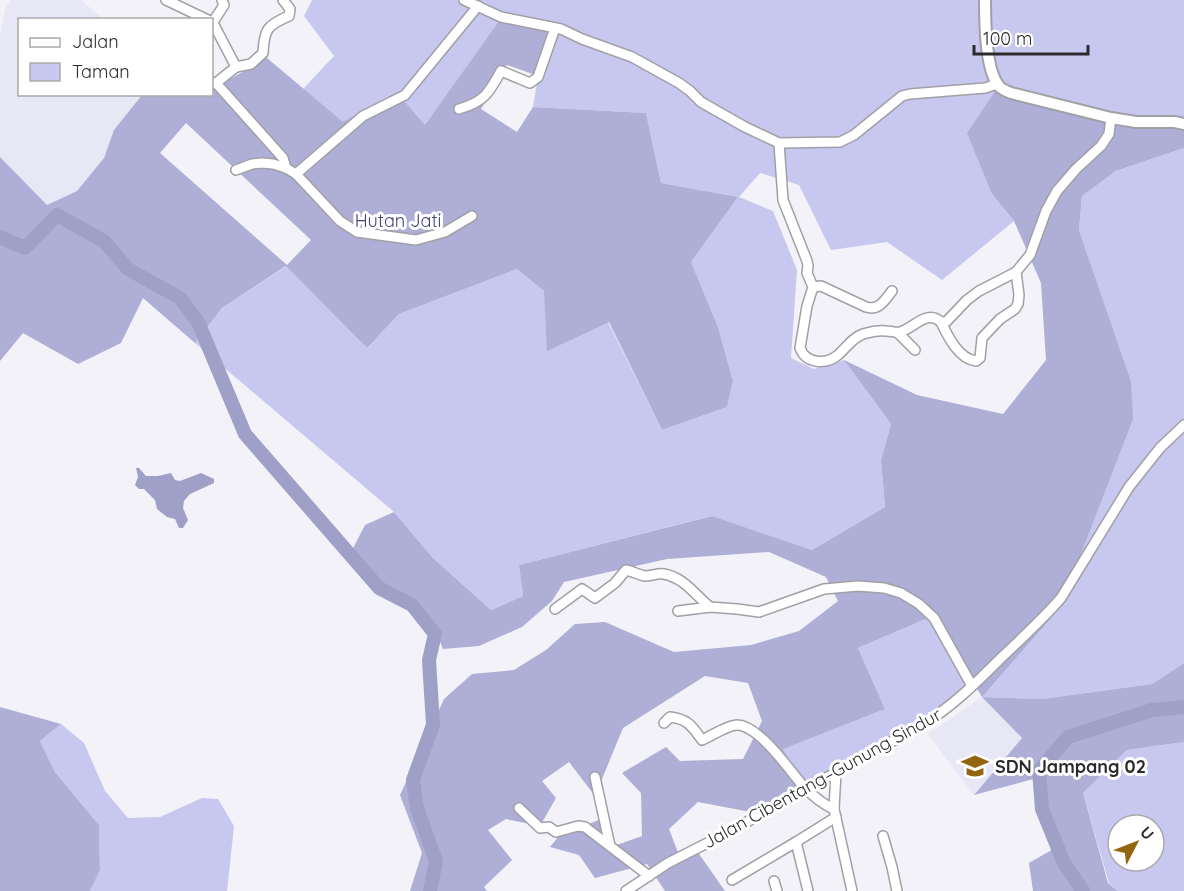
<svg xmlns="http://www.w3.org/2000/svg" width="1184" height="891" viewBox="0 0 1184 891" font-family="Quicksand,sans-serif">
  <rect width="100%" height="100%" fill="#f2f2f8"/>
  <g fill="#e7e7f5">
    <path d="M10 0H81L103 19 20 20V94L142 95 114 130 104 158 77 191 47 205 0 157V37L5 10Z"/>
    <path d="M982 697 1022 738 974 795 928 734Z"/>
  </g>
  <g fill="#c8c7f0" fill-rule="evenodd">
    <path d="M312 0H1184V130L998 87 992 194 1014 221 942 280 887 242 831 250 799 185 760 173 739 197 773 211 797 270 791 358 814 369 844 360 891 424 881 460 885 507 812 550 711 516 519 565 523 596 491 610 433 558 394 512 195 343 222 308 287 266 367 348 399 314 517 269 544 291 608 322 662 430 727 407 733 381 718 327 691 262 738 197 661 183 646 113 533 107 538 76 499 21 425 126 395 92 343 123 303 89 334 56 304 16Z"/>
    <path d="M1184 148V663L1152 684 1042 699 982 697 1060 608 1131 381 1079 230 1082 196 1116 171Z"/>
    <path d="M935 615 969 685 912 727 801 786 782 749 885 709 858 648Z"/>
    <path d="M61 724 84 743 105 791 128 818 160 817 202 798 218 799 234 826 227 891H90L100 870 99 825 55 772 40 741Z"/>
    <path d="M1184 742V891H1118L1109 883 1083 793 1127 750ZM1118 825H1154V861H1118Z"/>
  </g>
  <g fill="#aeaed7" fill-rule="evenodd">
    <path d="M499 21 555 31 538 76 507 65 481 109 517 132 533 107 646 113 661 183 738 197 691 262 718 327 733 381 727 407 662 430 609 322 547 351 544 291 517 269 399 314 367 348 286 266 222 308 195 343 143 298 121 343 78 364 23 333 0 361V157L47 205 77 191 104 158 114 130 142 95 212 94V81L218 86 267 58 343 122 396 92 425 125ZM186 123 311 240 287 265 160 153Z"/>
    <path d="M998 87 1184 130V148L1116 171 1082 196 1079 230 1131 381 1133 419 1060 608 982 697 1042 699 1152 684 1184 663V742L1127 750 1083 793 1108 883 1118 891H1033L1029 863 1062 844 1037 778 974 795 1022 738 982 697 935 615 858 648 885 709 783 749 801 786 756 813 698 802 669 829 679 855 697 851 725 891H665L647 864 595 878 579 855 550 847 559 836 601 819 611 847 642 836 641 793 622 773 666 747 680 761 743 759 762 721 748 683 705 676 623 728 595 796 569 762 542 781 556 798 540 826 506 819 488 830 512 860 484 887 487 891H410L422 853 400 795 444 699 472 674 514 670 546 650 575 624 605 622 674 652 751 645 799 631 838 601 826 577 769 552 667 559 564 582 552 601 522 627 479 646 443 649 434 626 369 584 348 558 365 525 394 512 433 558 491 610 523 596 519 565 712 516 812 550 885 507 881 460 891 424 844 360 917 395 1003 414 1046 360 1041 283 1014 221 992 194 967 133Z"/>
    <path d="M0 707 61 724 40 741 55 772 99 825 100 870 90 891H0Z"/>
  </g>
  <path fill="#a09fc7" d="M136 468H139L146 476H158L171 473 175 480 180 481 201 473 214 479V483L190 494 184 501 183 508 188 520 183 528H179L175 519 167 517 157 509 155 500 144 489H139L135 485 138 477Z"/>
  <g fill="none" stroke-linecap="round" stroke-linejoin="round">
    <g stroke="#a09fc7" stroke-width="14">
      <path d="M0 237 25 248 57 215 104 241 128 269 180 298 198 322 245 434 379 588 412 605 435 634 429 660 433 725 413 780 417 808 436 861 430 891"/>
      <path d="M1083 891 1064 863 1042 809 1039 771 1068 737 1152 710 1184 707"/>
    </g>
    <defs>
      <g id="minor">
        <path d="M166 0 208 20"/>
        <path d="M464 0 501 17 561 29 582 39 632 57 679 83 690 91 701 102 745 127 779 143 840 142 854 135 902 96 910 94 985 88 997 84"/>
        <path d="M212 21 236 67 216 83 283 158 286 168"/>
        <path d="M213 22 224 5 222 0"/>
        <path d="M236 67 251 64 263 53C264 30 267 25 289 16L290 9 283 0"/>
        <path d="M459 109C484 102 489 93 501 71L530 83 538 77 555 28"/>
        <path d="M779 143 783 200 807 261 808 266 807 273 813 287 807 306 800 348C806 364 826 365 838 355 847 347 852 338 863 334 870 332 879 330 886 331 891 331 896 333 900 332 914 328 927 309 941 322H946L967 300 979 291 1016 272 1030 255 1046 211 1057 191 1076 169 1101 146 1109 134 1111 118"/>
        <path d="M236 170 252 164 262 163 273 164 286 168 296 174 340 221 357 232 416 240 445 232 472 216"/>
        <path d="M296 174 363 116 405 95 478 6"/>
        <path d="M813 287 821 286 866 307C879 311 884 301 892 291"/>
        <path d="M941 322C948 337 959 359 976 361L980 358 982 338 1000 319 1015 309 1018 304 1019 295 1016 272"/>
        <path d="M898 333 915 350"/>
        <path d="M555 609 582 589 595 598 615 583 626 570C632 571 639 575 645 576 651 576 658 573 664 574 685 578 695 595 710 607"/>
        <path d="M678 611 710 607 737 609 759 612 824 589 858 586 884 588 901 593 919 604 934 618 972 686"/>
        <path d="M664 723 670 717C688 719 692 726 702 740 711 736 728 725 737 725 759 725 790 771 804 787 813 796 822 804 834 809"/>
        <path d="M836 772 834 809 852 891"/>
        <path d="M595 777 610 846"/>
        <path d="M519 808 540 828 549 827 556 832 578 826 585 827 649 876"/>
        <path d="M883 836 892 867 897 891"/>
        <path d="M732 880 796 842"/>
        <path d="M774 881 777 891"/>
        <path d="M626 891 668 863 725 834 920 726C951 708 977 682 1002 657 1022 638 1043 619 1061 598L1129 487 1160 448 1184 425"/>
        <path d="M808 891 796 842 836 817"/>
      </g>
      <path id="major" d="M985 0C985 21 985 70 999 86 1002 90 1007 91 1011 93L1111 118 1136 122H1175L1184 124"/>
    </defs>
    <use href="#minor" stroke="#a0a0a6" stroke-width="12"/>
    <use href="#major" stroke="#a0a0a6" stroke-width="14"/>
    <use href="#minor" stroke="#fff" stroke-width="9"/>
    <use href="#major" stroke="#fff" stroke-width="10"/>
  </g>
  <defs>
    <symbol id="school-bare" viewBox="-9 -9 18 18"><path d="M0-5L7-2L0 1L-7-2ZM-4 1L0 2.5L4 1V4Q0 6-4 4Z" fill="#936511" stroke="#fff" stroke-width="2.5" paint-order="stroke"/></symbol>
  </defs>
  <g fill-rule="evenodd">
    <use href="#school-bare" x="956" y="747" width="38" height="38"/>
  </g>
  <g text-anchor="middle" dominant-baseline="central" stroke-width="6" stroke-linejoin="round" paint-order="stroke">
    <g font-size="18" fill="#464177" stroke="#fff">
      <text x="398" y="220">Hutan Jati</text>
    </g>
    <g font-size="18" font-weight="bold" fill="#2b2b2d" stroke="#fff" text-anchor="start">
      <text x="995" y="766">SDN Jampang 02</text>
    </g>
    <g font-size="18" fill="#2b2b2d" stroke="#fff">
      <text transform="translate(822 778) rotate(-29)">Jalan Cibentang–Gunung Sindur</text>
    </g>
  </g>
  <rect x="18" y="18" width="195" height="78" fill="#ffffff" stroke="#aaaaab" stroke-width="1.5"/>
  <rect x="30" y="38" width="30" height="9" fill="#ffffff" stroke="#aaaaab" stroke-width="1.5"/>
  <text x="72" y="48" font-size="18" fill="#2b2b2d">Jalan</text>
  <rect x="30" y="63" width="30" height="18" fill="#c8c7f0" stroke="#aaaaab" stroke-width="1.5"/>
  <text x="72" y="78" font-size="18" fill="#2b2b2d">Taman</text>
  <g transform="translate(1136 843) rotate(48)"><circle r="28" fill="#ffffff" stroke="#aaaaab" stroke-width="1.5"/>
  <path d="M0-4.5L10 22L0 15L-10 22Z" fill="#936511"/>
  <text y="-9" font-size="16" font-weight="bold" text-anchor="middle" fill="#2b2b2d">U</text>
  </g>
  <path d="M974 45v9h114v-9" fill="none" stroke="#2b2b2d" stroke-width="3"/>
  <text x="983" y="45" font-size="18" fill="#2b2b2d" stroke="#ffffff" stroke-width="4.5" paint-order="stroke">100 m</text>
</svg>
